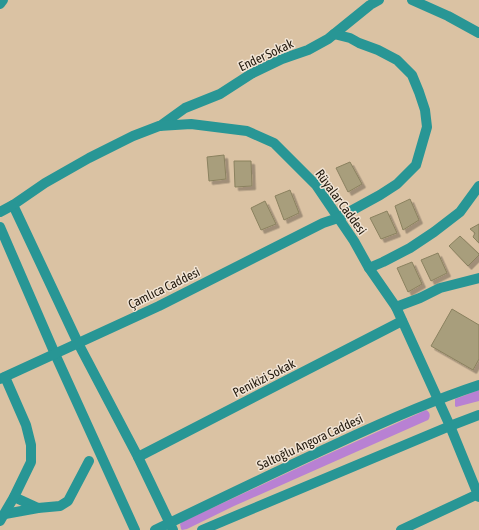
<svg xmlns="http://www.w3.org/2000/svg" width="479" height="530" viewBox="0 0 479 530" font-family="'Asap Condensed',sans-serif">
  <defs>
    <filter id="shadow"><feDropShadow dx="3.5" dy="3.5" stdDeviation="0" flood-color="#0004"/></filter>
  </defs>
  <rect width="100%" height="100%" fill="#dac2a3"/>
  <g fill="#b881d3">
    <path d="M479 390V401L456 407 455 406V399Z"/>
    <path d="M426 410C430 412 431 416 428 420L234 506 187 529 182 530 181 529 180 524 182 522 317 459Z"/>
  </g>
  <g fill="#a89e7b" stroke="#8a815f" filter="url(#shadow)">
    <path d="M224 155 226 179 209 181 207 157Z"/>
    <path d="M234 161H251L252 186 235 187Z"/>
    <path d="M350 162 362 184 348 192 336 168Z"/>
    <path d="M290 190 299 213 284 220 275 196Z"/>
    <path d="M410 199 419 220 403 230 395 206Z"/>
    <path d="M265 201 276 224 261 230 251 208Z"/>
    <path d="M387 211 397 233 381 239 370 218Z"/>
    <path d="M479 224V243L473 237 475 233 470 229Z"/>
    <path d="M460 236 479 254V255L468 266 449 246Z"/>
    <path d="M438 253 447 273 431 281 421 260Z"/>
    <path d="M412 262 422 284 408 292 397 268Z"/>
    <path d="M452 309 479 325V359L473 370 431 346Z"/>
  </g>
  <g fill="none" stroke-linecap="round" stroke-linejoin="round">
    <g stroke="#289695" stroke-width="10">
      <path d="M412 0 448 16 479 33"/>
      <path d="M0 4 3 0"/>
      <path d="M160 126 185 108 220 94 251 74 282 59 308 50 328 39 370 5 379 0"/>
      <path d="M13 205 78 343 138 457 173 530"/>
      <path d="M0 212 13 205 45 183 89 158 133 136 159 126 191 124 247 131 274 143 316 185 354 241 369 268 396 307 450 426 479 497"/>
      <path d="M0 227 55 354 135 530"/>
      <path d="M369 268 383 262 410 248 434 232 460 212 479 186"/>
      <path d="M396 307 420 298 440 288 479 278"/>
      <path d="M0 379 159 306 323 223 338 218 380 195 397 184 416 165 427 127 425 110 419 92 412 75 397 60 378 50 359 43 350 38 334 34"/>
      <path d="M138 457 402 321"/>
      <path d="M14 497 38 508 60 506 68 501 89 461"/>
      <path d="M5 514 38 508"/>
      <path d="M0 521 14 497 31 462V445L26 425 5 377"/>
      <path d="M155 530C215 501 275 472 336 444 383 422 430 401 479 385"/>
      <path d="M202 530 450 426 479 415"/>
      <path d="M401 530 478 494"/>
    </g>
  </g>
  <g text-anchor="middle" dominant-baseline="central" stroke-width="3" stroke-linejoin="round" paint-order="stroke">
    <g font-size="13" fill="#22190d" stroke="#f1e4d5">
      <text transform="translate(266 55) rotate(-25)">Ender Sokak</text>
      <text transform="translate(341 202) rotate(54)">Rüyalar Caddesi</text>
      <text transform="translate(164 288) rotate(-26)">Çamlıca Caddesi</text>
      <text transform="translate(264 378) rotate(-27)">Penikizi Sokak</text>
      <text transform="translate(310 442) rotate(-25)">Saltoğlu Angora Caddesi</text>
    </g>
  </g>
</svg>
